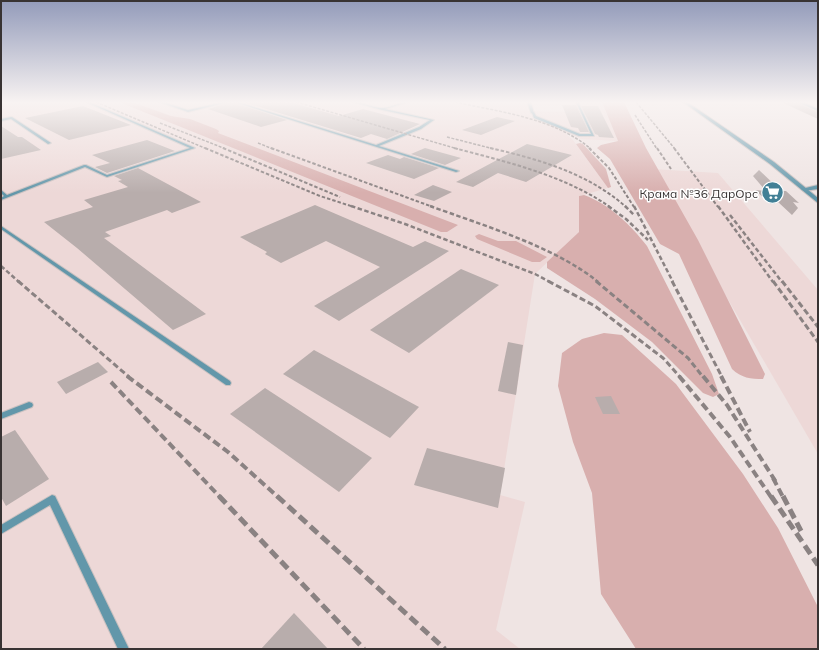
<svg xmlns="http://www.w3.org/2000/svg" width="819" height="650" viewBox="0 0 819 650" font-family="Mulish,sans-serif">
  <rect width="100%" height="100%" fill="#efe4e3"/>
  <g fill="#edd8d7">
    <path d="M1 102H526L528 111 577 112 575 102H602L618 141 581 139 570 134H566L573 140 608 188 579 196V232L535 274 500 495 525 502 496 630 520 649H1Z"/>
    <path d="M652 169 718 173 818 290V454Z"/>
  </g>
  <g fill="#d8afae">
    <path d="M119 102H132L171 116 190 119 216 129 219 131 218 133 458 225 447 232H441Z"/>
    <path d="M602 102H624L646 148 698 240 765 374 763 379C751 379 741 378 732 369L679 254 660 244 610 159 597 148 601 145 618 141Z"/>
    <path d="M580 143 583 144 606 169 611 187 608 188 576 144Z"/>
    <path d="M584 195C609 204 631 225 647 246L712 374 719 394 713 397 703 393 652 342 595 299 547 268V262L579 232V196Z"/>
    <path d="M479 234 498 241H516L547 257 540 262H532L477 239 475 236Z"/>
    <path d="M604 333 622 335 676 384 743 474 778 528 818 607V649H636L601 594 592 493 573 442 558 386 562 353 582 339Z"/>
  </g>
  <g fill="#b8adac">
    <path d="M230 102H233L287 120 261 127 208 109Z"/>
    <path d="M243 102H290L339 116 363 109 420 124 387 139 371 134 361 138Z"/>
    <path d="M781 102H796L818 112V119Z"/>
    <path d="M562 105H576L589 132H580L578 128 571 127Z"/>
    <path d="M83 106 131 125 69 140 25 118Z"/>
    <path d="M581 106H598L614 138 599 137 598 135 595 134Z"/>
    <path d="M497 117 515 121 481 135 462 130Z"/>
    <path d="M1 126 18 137H22L41 150 1 159Z"/>
    <path d="M147 140 175 151 107 173 95 167 110 163 92 155Z"/>
    <path d="M527 144 572 155 526 182 498 173 473 187 456 182Z"/>
    <path d="M425 148 461 158 445 165 411 154Z"/>
    <path d="M388 155 400 159 404 157 439 168 414 179 366 163Z"/>
    <path d="M138 168 201 202 172 213 167 210 105 232 111 236 104 238 206 314 173 330 77 248 44 222 93 207 84 200 128 187 118 181 122 180 114 176Z"/>
    <path d="M759 170 781 191H786L799 203 793 202 798 208 792 215 778 202 767 201 755 190 766 191 753 176Z"/>
    <path d="M433 185 452 192 434 201 414 195Z"/>
    <path d="M315 205 413 247 425 241 449 251 339 321 314 306 380 267 326 241 281 263 265 254 267 252 240 237Z"/>
    <path d="M461 269 499 285 409 353 370 330Z"/>
    <path d="M508 342 523 345 516 395 498 391Z"/>
    <path d="M314 350 419 407 390 438 283 374Z"/>
    <path d="M98 362 108 372 66 394 57 382Z"/>
    <path d="M265 388 372 458 339 492 230 414Z"/>
    <path d="M611 396 620 414H603L595 397Z"/>
    <path d="M15 430 49 479 6 506 1 497V437Z"/>
    <path d="M427 448 505 468 498 508 414 485Z"/>
    <path d="M294 613 328 649H261Z"/>
  </g>
  <g fill="none" stroke-linecap="round" stroke-linejoin="round">
    <defs>
      <g id="service">
        <path d="M86 102H89L195 148 107 177 85 167 1 200V198L4 196 1 193V190L7 195 84 165H86L107 175 190 148Z"/>
        <path d="M159 102H163L188 110 224 102H229L188 112Z"/>
        <path d="M234 102H238L376 145 419 127 430 120 382 110 353 102C362 102 371 107 381 108 389 109 399 102 408 102L385 109 434 120 421 129 379 146 459 171 456 172Z"/>
        <path d="M576 102H578L594 136H579L534 118 532 113 534 112 536 116 580 134H591Z"/>
        <path d="M11 117H12L51 143 48 144 11 119 1 121V119Z"/>
        <path d="M1 226 230 381 231 383 230 385H226L1 229Z"/>
        <path d="M29 402 32 403 33 405 32 407 1 419V413Z"/>
        <path d="M52 495 55 496 129 649H118L50 505 1 534V525Z"/>
      </g>
      <g id="minor">
        <path d="M527 102H531L534 114 531 113Z"/>
        <path d="M797 102H802L818 109V111Z"/>
        <path d="M818 185V189L804 191 801 189Z"/>
      </g>
      <path id="tertiary" d="M683 102H687L774 162 818 198V203L770 164Z"/>
    </defs>
    <use href="#service" stroke="#cac1c0" stroke-width="2"/>
    <use href="#minor" stroke="#cac1c0" stroke-width="2"/>
    <use href="#tertiary" stroke="#cac1c0" stroke-width="2"/>
    <use href="#service" fill="#6297aa" fill-rule="evenodd"/>
    <use href="#minor" fill="#6297aa" fill-rule="evenodd"/>
    <use href="#tertiary" fill="#6297aa" fill-rule="evenodd"/>
    <g stroke="#8a8282" stroke-width="1.5" stroke-dasharray="3 1.5" stroke-linecap="butt">
      <path d="M96 102 207 149"/>
      <path d="M296 102 458 149"/>
      <path d="M455 102C500 112 554 118 591 149"/>
      <path d="M636 102 675 149"/>
      <path d="M635 115 657 149"/>
      <path d="M160 123 226 149"/>
      <path d="M447 137 494 149"/>
      <path d="M258 143 273 149"/>
    </g>
    <g stroke="#8a8282" stroke-width="2" stroke-dasharray="3.5 2" stroke-linecap="butt">
      <path d="M205 148 320 196 354 207"/>
      <path d="M223 148 340 197"/>
      <path d="M271 148 433 207"/>
      <path d="M454 148C507 162 564 175 610 207"/>
      <path d="M490 148C538 159 588 173 626 207"/>
      <path d="M589 148 609 168 634 207"/>
      <path d="M657 148 671 169"/>
      <path d="M674 148 718 207"/>
    </g>
    <g stroke="#8a8282" stroke-width="2.5" stroke-dasharray="4.5 2.5" stroke-linecap="butt">
      <path d="M351 206 405 224 535 274 550 282"/>
      <path d="M430 206C482 225 556 247 598 282"/>
      <path d="M608 206 626 219 648 240"/>
      <path d="M625 206 634 215"/>
      <path d="M634 206 673 282"/>
      <path d="M718 206 773 282"/>
      <path d="M730 215 782 282"/>
      <path d="M1 266 19 282"/>
    </g>
    <g stroke="#8a8282" stroke-width="3" stroke-dasharray="6 3" stroke-linecap="butt">
      <path d="M18 281 129 377"/>
      <path d="M548 281 595 306 663 358 680 377"/>
      <path d="M596 281 688 358 703 377"/>
      <path d="M672 281 722 377"/>
      <path d="M773 281 818 342"/>
      <path d="M782 281 818 327"/>
    </g>
    <g stroke="#8a8282" stroke-width="4" stroke-dasharray="8 4" stroke-linecap="butt">
      <path d="M127 376 228 452 278 497"/>
      <path d="M679 376 730 437 771 497"/>
      <path d="M703 376 727 405 776 482"/>
      <path d="M721 376 750 432"/>
      <path d="M111 382 220 497"/>
      <path d="M773 478 783 497"/>
    </g>
    <g stroke="#8a8282" stroke-width="5" stroke-dasharray="10 5" stroke-linecap="butt">
      <path d="M219 496 364 649"/>
      <path d="M277 496 445 649"/>
      <path d="M771 496 818 565"/>
      <path d="M783 496 801 531"/>
    </g>
  </g>
  <linearGradient id="sky" x2="0" y2="1"><stop stop-color="#939bba"/><stop offset="0.53" stop-color="#f8f3f2"/><stop offset="1" stop-color="#f8f3f2" stop-opacity="0"/></linearGradient>
  <rect width="819" height="193" fill="url(#sky)"/>
  <defs>
    <symbol id="supermarket-disc" viewBox="-11 -11 22 22"><circle r="9.5" fill="#428096" stroke="#fff"/><path d="M-6-5.5h2.5l.6 2H6L4.5 2H-2.5L-4.4-4H-6ZM-1.5 3.2a1.3 1.3 0 1 0 .1 0ZM3 3.2a1.3 1.3 0 1 0 .1 0Z" fill="#fff"/></symbol>
  </defs>
  <g fill-rule="evenodd">
    <use href="#supermarket-disc" x="760" y="180" width="25" height="25"/>
  </g>
  <g text-anchor="middle" dominant-baseline="central" stroke-width="3" stroke-linejoin="round" paint-order="stroke">
    <g font-size="12" fill="#383333" stroke="#fff" text-anchor="end">
      <text x="758" y="193">Крама №36 ДарОрс</text>
    </g>
  </g>
  <rect width="819" height="650" fill="none" stroke="#383333" stroke-width="4"/>
</svg>
